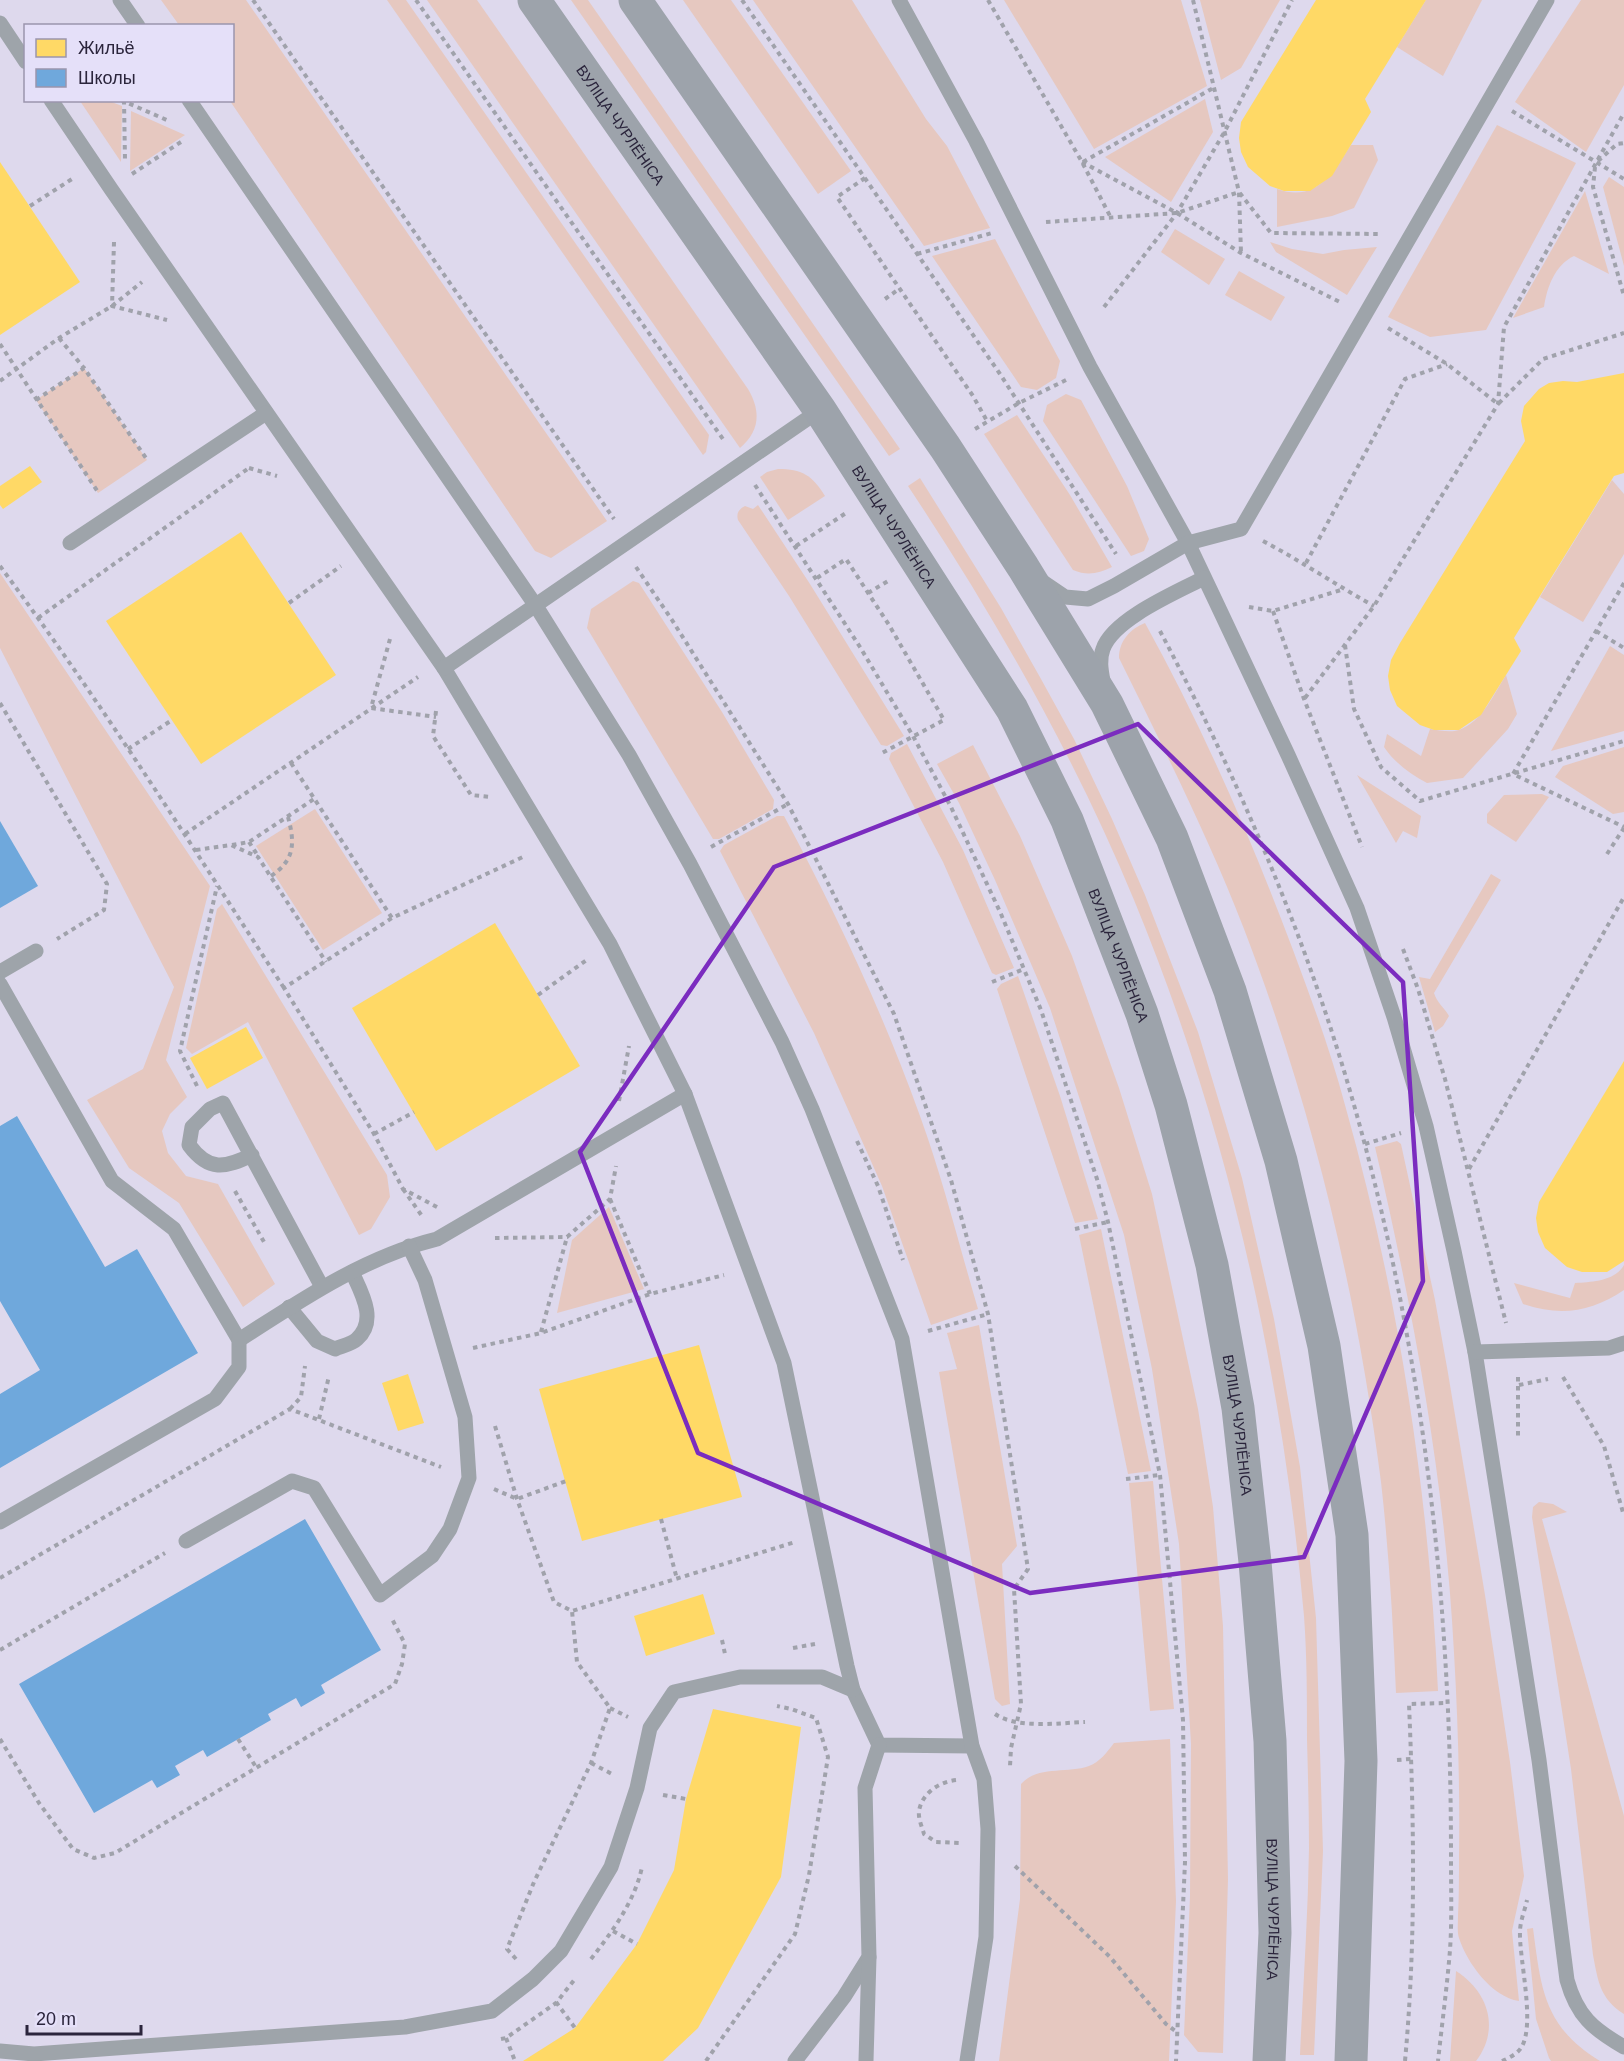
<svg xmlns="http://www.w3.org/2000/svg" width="1624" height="2061" viewBox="0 0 1624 2061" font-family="Helvetica,sans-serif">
  <rect width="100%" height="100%" fill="#ded9ed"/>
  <g fill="#e6c8c0">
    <path d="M161 0H246L607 521 551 558 535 551 230 101 232 100V26L179 25Z"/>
    <path d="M387 0H406L709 435 706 452 703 455Z"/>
    <path d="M427 0H477L748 389C761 411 760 431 740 448Z"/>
    <path d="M571 0H588L900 449 889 456Z"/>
    <path d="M683 0H731L851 171 818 194Z"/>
    <path d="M753 0H852L926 119 947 146 990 228 924 246Z"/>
    <path d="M1004 0H1181L1207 86 1094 149Z"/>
    <path d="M1200 0H1280L1241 68 1221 80Z"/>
    <path d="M1426 0H1482L1443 76 1397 47Z"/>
    <path d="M1581 0H1624V85L1586 152 1515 102Z"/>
    <path d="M1205 99 1213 132 1171 202 1105 157Z"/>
    <path d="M80 101H109L122 106 121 162Z"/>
    <path d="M131 111 185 135 130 171Z"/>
    <path d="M1497 125 1576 163 1486 330 1430 337 1388 317Z"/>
    <path d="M1351 145H1373L1378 160 1354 208 1332 216 1277 227V189C1316 203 1333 173 1351 145Z"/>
    <path d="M1609 177 1624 187V266L1603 187Z"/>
    <path d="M1585 191 1609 274 1574 256C1555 265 1547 287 1544 307L1513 318Z"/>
    <path d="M1175 229 1225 259 1209 285 1161 252Z"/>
    <path d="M995 239 1060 361 1056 378 1037 390 1021 387 932 256Z"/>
    <path d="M1270 242 1292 249 1323 254 1344 250 1377 247 1347 295 1276 252Z"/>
    <path d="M1239 271 1285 297 1271 321 1225 295Z"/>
    <path d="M84 368 147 460 98 493 36 400Z"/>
    <path d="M1066 394 1081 400 1127 486 1149 539 1144 551 1131 556 1043 421 1047 405Z"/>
    <path d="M1017 415 1070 495 1112 567C1098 574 1087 576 1073 570L984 434Z"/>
    <path d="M778 469C802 469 812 475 825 496L788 520 760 477 767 472Z"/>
    <path d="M920 478 1001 608 1041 679 1074 739 1112 819 1145 895 1198 1032 1242 1178 1274 1319 1300 1467 1316 1618 1323 1851 1314 2055H1300C1303 1986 1308 1917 1309 1848 1309 1812 1308 1776 1307 1740 1307 1699 1307 1657 1304 1616 1282 1372 1228 1127 1134 900 1074 755 995 617 908 486Z"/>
    <path d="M1612 480 1624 494V554L1583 622 1540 597Z"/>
    <path d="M758 505 810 584 904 736 887 746 881 745 789 596 738 520C736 513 739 509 745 506L753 509Z"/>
    <path d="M0 573 210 886 166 1060 187 1097 170 1114 162 1131 168 1153 186 1176 218 1184 275 1284 243 1307 179 1203 129 1168 87 1100 143 1069 174 987 0 648Z"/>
    <path d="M633 581 639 583 722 712 774 800 773 809 719 839H713L587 628 591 609Z"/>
    <path d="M1145 623C1203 728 1251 838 1293 950 1312 1001 1331 1052 1345 1105 1399 1296 1429 1494 1438 1691L1396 1693C1393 1623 1389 1552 1381 1482 1357 1293 1312 1106 1244 929 1208 836 1163 747 1119 658 1119 641 1130 629 1145 623Z"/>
    <path d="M1610 646 1624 655V731L1551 751Z"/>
    <path d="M1506 675 1517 714 1508 729 1463 778 1427 783C1410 774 1394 762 1384 747L1387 734 1421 756 1430 729C1439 730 1450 733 1459 730 1482 722 1494 694 1506 675Z"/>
    <path d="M907 744 963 850 1014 968 996 975 992 973 943 862 889 759 891 753Z"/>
    <path d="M973 745 1020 836 1072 956 1119 1088 1152 1194 1198 1409 1213 1507 1223 1626 1228 1879 1223 2053 1198 2052 1184 2035 1190 1896 1191 1744 1179 1544 1152 1369 1124 1235 1050 1008 995 880 959 803 937 764Z"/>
    <path d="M1624 747V812L1613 814 1555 777 1563 766Z"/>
    <path d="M1357 775 1421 816 1417 838 1403 831 1396 843Z"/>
    <path d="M1542 794 1549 797 1516 842 1487 823V814L1504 795Z"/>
    <path d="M315 809 382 913 323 950 256 846Z"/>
    <path d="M777 816H784C836 913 883 1013 920 1116 943 1179 959 1245 978 1309L931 1325 882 1186 814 1033 720 851 724 845Z"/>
    <path d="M1491 874 1501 880 1434 993C1437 1003 1444 1007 1449 1016L1443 1026 1435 1032 1419 977 1430 979Z"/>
    <path d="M222 904 387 1175 390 1197 371 1229 359 1235 248 1022 192 1054 186 1048 217 909Z"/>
    <path d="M1018 976 1060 1096 1098 1219 1075 1223 997 989 1001 984Z"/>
    <path d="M1397 1141 1401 1144 1435 1300 1448 1373 1485 1595 1510 1762 1524 1876 1512 1931 1519 2001C1492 1997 1467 1963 1459 1938 1457 1932 1458 1923 1458 1916 1459 1896 1459 1876 1459 1857 1460 1789 1458 1721 1454 1653 1445 1481 1414 1314 1375 1147Z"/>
    <path d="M609 1207 644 1289 557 1313 572 1240Z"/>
    <path d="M1101 1229 1151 1471 1128 1474 1079 1235Z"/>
    <path d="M1624 1265V1290C1591 1312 1561 1317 1523 1304L1514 1283 1570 1298 1575 1283C1592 1282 1615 1281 1624 1265Z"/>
    <path d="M979 1325 1017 1546 1002 1564 1010 1704 1002 1706 995 1699 939 1372 957 1369 947 1333Z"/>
    <path d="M1153 1481 1174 1709 1150 1711 1129 1483Z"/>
    <path d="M1539 1502 1553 1504 1567 1512 1542 1519 1624 1816V2014C1600 1999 1598 1981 1593 1955L1571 1769 1532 1517 1533 1507Z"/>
    <path d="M1170 1739 1176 1901 1169 2061H999L1020 1899 1021 1784C1038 1765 1067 1774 1089 1766 1100 1762 1107 1752 1114 1743Z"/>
    <path d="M1533 1928C1541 1989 1544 2027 1600 2061H1551L1549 2058 1536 2019 1527 1929Z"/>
    <path d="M1456 1971C1489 1992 1500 2030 1476 2061H1450Z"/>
  </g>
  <g fill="#ffd966">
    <path d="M1316 0H1426L1365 99 1371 112 1332 176 1310 191H1284L1270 186 1248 167 1241 152 1239 138 1241 122Z"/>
    <path d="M0 162 80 282 0 335Z"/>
    <path d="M1624 373V473L1614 476 1514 638 1521 651 1481 715 1459 730H1434L1420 725 1397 706 1390 690 1388 676 1391 660 1400 643 1525 441 1521 421 1524 406 1539 389 1549 383 1563 381 1577 382Z"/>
    <path d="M30 466 42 482 3 509 0 505V486Z"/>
    <path d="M241 532 336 675 201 764 106 621Z"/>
    <path d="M495 923 580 1066 436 1151 352 1008Z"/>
    <path d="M246 1027 263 1058 207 1089 190 1058Z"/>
    <path d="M1624 1061V1261L1607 1272H1582L1567 1267 1545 1248 1538 1232 1536 1218 1539 1202Z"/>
    <path d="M699 1345 742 1497 582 1541 539 1389Z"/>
    <path d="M408 1374 424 1423 398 1431 382 1383Z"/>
    <path d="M703 1594 715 1634 646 1656 634 1616Z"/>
    <path d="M713 1709 801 1727 781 1877 698 2028 663 2061H523L575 2028 637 1944 674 1870 686 1799Z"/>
  </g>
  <g fill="#6fa8dc">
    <path d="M0 821 38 886 0 908Z"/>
    <path d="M17 1116 105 1267 137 1249 198 1353 0 1468V1394L40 1370 0 1301V1126Z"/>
    <path d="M305 1519 381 1650 321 1685 325 1693 301 1707 296 1698 268 1714 271 1720 207 1757 203 1750 175 1766 180 1775 157 1788 152 1780 94 1813 19 1684Z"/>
  </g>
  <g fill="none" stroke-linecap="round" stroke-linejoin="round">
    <g stroke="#a0a2ab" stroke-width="4" stroke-dasharray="4.5 4.5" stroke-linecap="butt">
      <path d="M253 0 614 519"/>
      <path d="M416 0 725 442"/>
      <path d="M742 0 1000 374 1116 554"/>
      <path d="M988 0 1082 162 1110 216"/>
      <path d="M1193 0 1239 192 1241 253"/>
      <path d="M121 100 169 121"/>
      <path d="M124 100 125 160"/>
      <path d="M1512 111 1624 179"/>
      <path d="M1598 161 1617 144 1624 143"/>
      <path d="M1082 162 1177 213 1241 253 1342 303"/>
      <path d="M1083 162 1215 87"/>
      <path d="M1595 167 1593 187 1624 296"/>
      <path d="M132 174 184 140"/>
      <path d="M865 178 837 197 973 396 987 421"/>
      <path d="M30 206 72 179"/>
      <path d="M1046 222 1177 213 1239 192 1271 233 1381 234"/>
      <path d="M114 242 112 306 167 320"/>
      <path d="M917 254 992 233"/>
      <path d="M885 299 899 289"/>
      <path d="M1104 307 1177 213 1225 131 1292 0"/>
      <path d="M1388 328 1447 364 1498 404 1543 359 1624 333"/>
      <path d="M59 338 84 368"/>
      <path d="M0 344 98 492"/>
      <path d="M0 381 59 338 112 306 142 282"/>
      <path d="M36 400 84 368 148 461"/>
      <path d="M975 429 1019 403 1066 380"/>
      <path d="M249 468 277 476"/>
      <path d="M755 485 860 647 913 736 951 807 1001 914 1041 1010 1097 1179 1108 1222 1160 1475 1183 1720 1185 1862 1176 2061"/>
      <path d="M1263 541C1301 561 1336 585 1374 606"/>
      <path d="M796 546 846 513"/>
      <path d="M1306 563 1405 379 1447 364"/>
      <path d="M0 566C101 702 192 846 284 988"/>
      <path d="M636 567 672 620 788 804 894 1014 951 1180 988 1314 1028 1569 1014 1589 1021 1704 1011 1748 1010 1766"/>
      <path d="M817 578 846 559 889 625 944 720 882 753"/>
      <path d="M1624 583 1513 774 1624 827"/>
      <path d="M868 593 888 581"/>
      <path d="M289 603 341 566"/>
      <path d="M1249 607 1273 611 1344 589"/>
      <path d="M1273 611 1304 699 1362 847"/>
      <path d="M38 618 249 468"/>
      <path d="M1160 631C1239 780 1308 942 1354 1105 1408 1295 1437 1493 1447 1690 1450 1747 1451 1804 1451 1861 1451 1891 1452 1921 1450 1950 1447 1987 1442 2024 1438 2061"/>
      <path d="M1596 631 1624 648"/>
      <path d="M390 639 371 708 436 717"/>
      <path d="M1345 645 1354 709 1381 767 1420 801 1624 741"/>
      <path d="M1305 698 1374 606 1498 404 1504 327 1624 113"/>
      <path d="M0 703 107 884 104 910 57 939"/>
      <path d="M436 711 433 736 471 795 490 797"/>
      <path d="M128 749 172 720"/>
      <path d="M291 763 392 918"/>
      <path d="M185 834 418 677"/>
      <path d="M249 842 258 856"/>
      <path d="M232 845 249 842 314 799"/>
      <path d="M711 847 788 804"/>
      <path d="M196 850 231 845 258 857 326 962"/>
      <path d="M1607 854 1624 828"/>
      <path d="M271 876C295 860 295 843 288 817"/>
      <path d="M1403 949 1418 989 1445 1079 1506 1323"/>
      <path d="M992 982 1024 969"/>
      <path d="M538 995 588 959"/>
      <path d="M197 1086 180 1051 217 886"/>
      <path d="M619 1101 629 1046"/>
      <path d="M374 1134 414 1112"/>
      <path d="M857 1141 878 1186 903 1260"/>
      <path d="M1365 1144 1401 1133"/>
      <path d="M1469 1169 1624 897"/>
      <path d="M403 1189 422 1216"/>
      <path d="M235 1191 264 1242"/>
      <path d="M610 1199 650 1294"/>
      <path d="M437 1207 403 1189 374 1134 284 988 392 918 525 856"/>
      <path d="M1075 1229 1108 1222"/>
      <path d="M495 1238 567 1237 610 1199 616 1166"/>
      <path d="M928 1331 988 1314"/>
      <path d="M541 1332 567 1237"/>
      <path d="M473 1348 541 1333 650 1294 724 1275"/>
      <path d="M1518 1377V1439"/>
      <path d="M1563 1377 1604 1446 1624 1516"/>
      <path d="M1519 1385 1548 1379"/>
      <path d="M290 1409 301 1397 305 1366"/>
      <path d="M319 1419 329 1376"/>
      <path d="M495 1426 517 1499 554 1602 572 1611 795 1542"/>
      <path d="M1126 1479 1160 1475"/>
      <path d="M494 1489 517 1499 566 1481"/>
      <path d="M661 1519 677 1579"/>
      <path d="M0 1578 290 1409 441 1467"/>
      <path d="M722 1640 725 1654"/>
      <path d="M793 1648 815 1644"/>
      <path d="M0 1650 165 1553"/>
      <path d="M610 1708 628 1717"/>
      <path d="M995 1714C1017 1729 1059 1723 1085 1722"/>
      <path d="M0 1739 39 1803 73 1849 94 1858 115 1853 395 1684 402 1664 405 1644 391 1617"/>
      <path d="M238 1739 256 1767"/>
      <path d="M1397 1760 1411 1759"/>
      <path d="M591 1763 612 1774"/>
      <path d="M956 1780C939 1782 922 1793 919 1811 918 1818 922 1827 924 1834L936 1842 961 1843"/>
      <path d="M663 1795 686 1799"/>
      <path d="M1015 1866 1110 1957 1166 2024 1178 2033"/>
      <path d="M613 1931 637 1944"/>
      <path d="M516 1959 507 1949 534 1882 591 1763 610 1708 577 1662 572 1611"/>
      <path d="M591 1959C612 1932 635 1901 642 1867"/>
      <path d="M556 2002 575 2028"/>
      <path d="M506 2038 515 2061"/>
      <path d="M501 2039 506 2038 556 2003 575 1979"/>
      <path d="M706 2061 795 1934 809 1875 828 1757 816 1718 791 1709 777 1706"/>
      <path d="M1405 2061C1416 1942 1414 1823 1409 1704L1447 1703"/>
      <path d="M1502 2061C1509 2058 1517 2054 1521 2048 1536 2025 1519 1959 1520 1932 1520 1921 1525 1910 1527 1900"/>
    </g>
    <g stroke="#9ea4aa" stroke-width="15">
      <path d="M120 0 138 26"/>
      <path d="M899 0 976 141 1090 367 1188 543 1216 602 1288 755 1357 908 1394 1017 1426 1126 1454 1251 1475 1352 1539 1760 1567 1980C1577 2016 1593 2029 1624 2047"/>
      <path d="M0 23 26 62"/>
      <path d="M51 100 111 189 444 668 610 944 685 1094 784 1363 847 1666 853 1690 879 1745 972 1746"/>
      <path d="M189 100 536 606 629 755 690 864 782 1042 812 1109 902 1339 972 1746 984 1779 988 1829 986 1937 967 2061"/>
      <path d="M70 543 266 413"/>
      <path d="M1040 580 1065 597 1088 599 1114 586 1188 543 1241 529 1547 0"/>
      <path d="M444 668 820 410"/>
      <path d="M1103 681C1101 670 1099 659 1103 649 1113 619 1177 592 1204 578"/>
      <path d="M0 972 36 951"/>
      <path d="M0 984 112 1181 174 1229 239 1340V1367L215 1399 0 1522"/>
      <path d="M252 1155C225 1168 209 1172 189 1145L192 1127 210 1109 223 1103 322 1287"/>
      <path d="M289 1307 317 1341 335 1349C342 1346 352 1344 357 1339 378 1320 361 1292 352 1272"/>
      <path d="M239 1340C301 1300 364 1257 437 1239L685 1094"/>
      <path d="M1475 1352 1609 1348 1624 1343"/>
      <path d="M186 1541 292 1481 314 1488 380 1595 432 1556 450 1529 469 1478 465 1417 425 1280 409 1246"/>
      <path d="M0 2051 34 2054 405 2027 492 2011 533 1979 561 1951 611 1867 637 1788 650 1728 674 1692 740 1677H822L853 1690"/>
      <path d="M795 2061 844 1997 869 1957 865 1788 879 1745"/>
      <path d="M866 2061 869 1957"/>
    </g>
    <g stroke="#9da3ab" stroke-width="33">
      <path id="s1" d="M534 0 820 410 1012 709 1067 820 1142 1014 1171 1105 1212 1265 1238 1408 1255 1562 1270 1741 1275 1933 1269 2061"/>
      <path d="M635 0 945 447 1023 567 1107 704 1172 838 1230 991 1281 1161 1324 1346 1352 1535 1361 1761 1351 2061"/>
    </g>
  </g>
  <path fill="none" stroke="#7b2cbf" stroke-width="4.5" stroke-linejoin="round" d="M1138 724 1403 982 1423 1281 1304 1557 1030 1593 698 1453 580 1152 774 867Z"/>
  <g text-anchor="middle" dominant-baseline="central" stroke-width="6" stroke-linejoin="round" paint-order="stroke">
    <g font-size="15" fill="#2b253c" stroke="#e5e0f9">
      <text stroke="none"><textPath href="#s1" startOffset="152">ВУЛІЦА ЧУРЛЁНІСА</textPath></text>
      <text stroke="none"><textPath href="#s1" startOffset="638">ВУЛІЦА ЧУРЛЁНІСА</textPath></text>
      <text stroke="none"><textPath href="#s1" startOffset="1124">ВУЛІЦА ЧУРЛЁНІСА</textPath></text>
      <text stroke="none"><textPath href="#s1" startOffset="1610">ВУЛІЦА ЧУРЛЁНІСА</textPath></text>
      <text stroke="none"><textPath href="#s1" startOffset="2096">ВУЛІЦА ЧУРЛЁНІСА</textPath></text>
    </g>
  </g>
  <rect x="24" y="24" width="210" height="78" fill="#e5e0f9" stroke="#9b95ad" stroke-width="1.5"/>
  <rect x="36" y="39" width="30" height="18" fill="#ffd966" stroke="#9b95ad" stroke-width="1.5"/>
  <text x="78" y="54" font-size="18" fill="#2b253c">Жильё</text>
  <rect x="36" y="69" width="30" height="18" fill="#6fa8dc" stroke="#9b95ad" stroke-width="1.5"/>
  <text x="78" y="84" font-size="18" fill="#2b253c">Школы</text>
  <path d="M27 2025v9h114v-9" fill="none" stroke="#2b253c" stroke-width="3"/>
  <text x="36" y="2025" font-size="18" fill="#2b253c" stroke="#e5e0f9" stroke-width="4.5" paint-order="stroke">20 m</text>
</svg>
